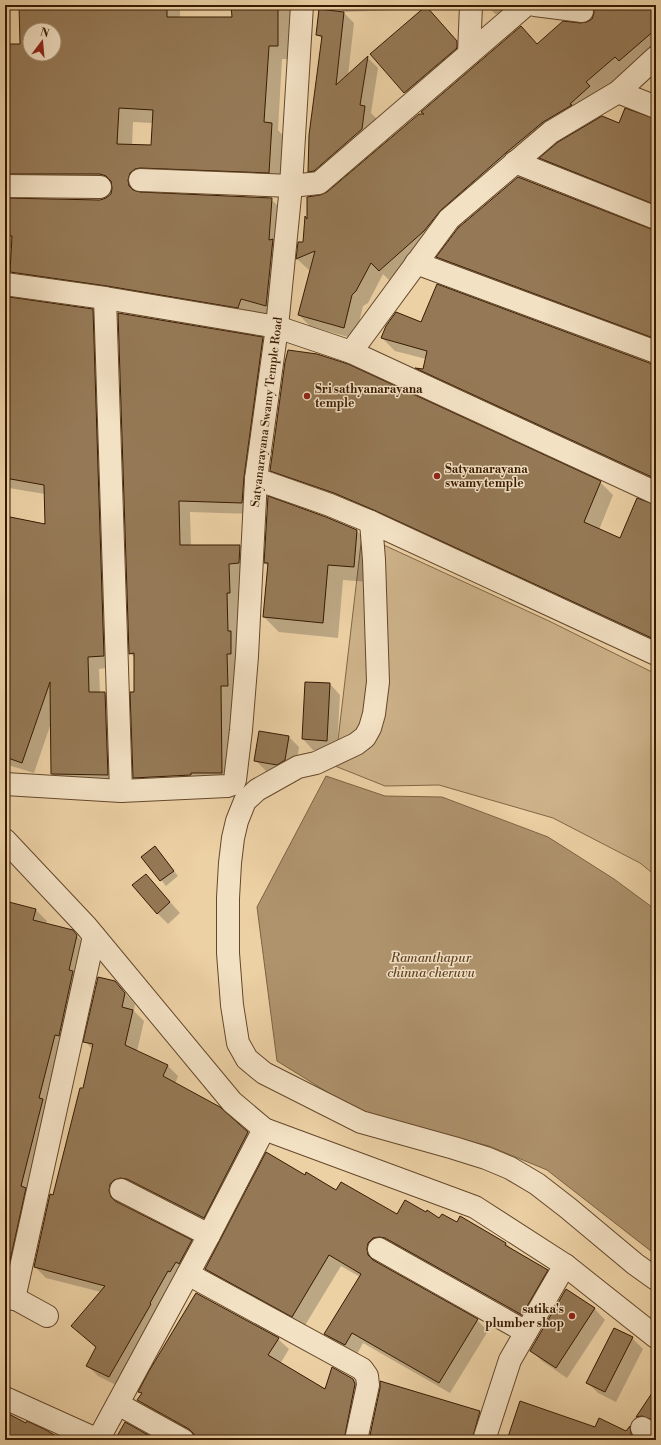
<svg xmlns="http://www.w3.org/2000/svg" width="661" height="1445" viewBox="0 0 661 1445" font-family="'Libre Bodoni',serif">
  <rect width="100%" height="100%" fill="#ecd1a5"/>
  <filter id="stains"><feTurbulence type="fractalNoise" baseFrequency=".005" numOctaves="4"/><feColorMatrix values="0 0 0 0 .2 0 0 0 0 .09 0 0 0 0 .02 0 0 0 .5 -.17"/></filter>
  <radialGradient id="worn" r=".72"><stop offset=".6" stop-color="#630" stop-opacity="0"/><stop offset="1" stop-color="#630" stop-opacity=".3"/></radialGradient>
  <path fill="#cdb289" stroke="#826645" d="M362 535 549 621 656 674V876L640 863 553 818 439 785 385 786 335 766Z"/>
  <path fill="#ae936d" stroke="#7e6342" d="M326 776 385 796 442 797 548 837 614 879 656 910V1255L547 1170 489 1146 366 1116 277 1061 257 907Z"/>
  <g fill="#0003" fill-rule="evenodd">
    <path d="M20 5H180V18H233L232 5H297L292 59H282L278 130 285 138 282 186 143 187 141 194 271 199 285 213 280 319 25 286 11 272 12 249 8 248 5 245V200H100L107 199 111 194 113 188 19 187 5 181V101L21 45ZM30 30H54V54H30ZM133 122 153 123 152 146H132Z"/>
    <path d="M337 5H477L474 7 428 9 466 52 415 102 371 55 422 9 344 12Z"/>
    <path d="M487 5H533L520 14H495Z"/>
    <path d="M558 5H656V50L631 72 627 68 391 282 383 274 368 303 363 306 355 339 310 326 299 315 311 269 309 270 297 259 299 243H304L308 220 328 193 426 116 538 45 587 24 592 19 595 10Z"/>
    <path d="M344 13 354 23 348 75 368 58 378 68 371 113 376 118 373 140 320 182 309 171 323 40 317 34Z"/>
    <path d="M656 78V96L651 91Z"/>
    <path d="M656 120V212L554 171 541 158 620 124Z"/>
    <path d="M656 231V346L450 270 438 257Z"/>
    <path d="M5 301 92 310 104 321 115 667 99 669 100 693H105L116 704 119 786 63 785 52 774 51 723 34 773 5 764V517L46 525 45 494 9 488 5 507Z"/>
    <path d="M119 314 262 338 274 350 253 514 190 512 191 546H240L251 557 241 603H238L239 697H232L233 784 145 789 134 777 135 658 130 653Z"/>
    <path d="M422 323 656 365V485L429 380 418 369 424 370 426 359 395 351 382 338Z"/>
    <path d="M271 470 600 482 613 495 599 530 621 539 656 506V646L284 483Z"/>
    <path d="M357 531 372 546 369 582 343 580 338 638 279 632 264 617 268 566 265 563Z"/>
    <path d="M306 683 330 684 340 695 337 751 313 750 303 739Z"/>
    <path d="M289 737 299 747 295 771 288 775 266 771 255 760Z"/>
    <path d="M160 853 178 876 166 886 143 857Z"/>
    <path d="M146 875 180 913 168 924 157 913Z"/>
    <path d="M5 902 36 910 47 921 46 924 72 931 88 947 12 1276 5 1275Z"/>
    <path d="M115 982 135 1004 134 1011 144 1021 137 1051 167 1065 178 1076 175 1084 220 1108 258 1144 215 1228 120 1195V1204L191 1241 202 1252 120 1387 98 1376 88 1366 96 1348 72 1326 101 1292 46 1278 35 1267 84 1090 93 1050 85 1041Z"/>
    <path d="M305 1176 337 1191 397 1215 426 1213 439 1219 457 1224 506 1243 513 1250 547 1271 558 1282 533 1325 379 1254 377 1261 378 1264 477 1320 488 1331 450 1393 363 1343 356 1356 337 1345 326 1334 360 1277 341 1266 304 1327 217 1280 206 1269Z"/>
    <path d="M566 1290 595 1309 605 1320 567 1378 542 1361 531 1350Z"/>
    <path d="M632 1338 643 1349 616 1402 598 1393 588 1383Z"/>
    <path d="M278 1339 289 1349 280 1364 326 1390 353 1379 364 1390 356 1440H200L149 1411 139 1400 142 1394 140 1391Z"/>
    <path d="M656 1389V1427H647L637 1417Z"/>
    <path d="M479 1412 490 1423 485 1440H370Z"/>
    <path d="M630 1427 640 1437 641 1440H498L499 1437 508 1440 595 1428 627 1432Z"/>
  </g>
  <g fill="#957956" stroke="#371a01" fill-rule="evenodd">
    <path d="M19 5H167V17H232L231 5H278V46H269L264 122 272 123 269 173 140 168 135 169 130 173 128 180 129 186 133 190 140 192 272 198 269 240 273 239 266 306 241 299 238 308 107 286 10 272 12 236 5 235V198L100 200 106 198 111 194 112 188 111 181 106 176 100 174H5V78L6 44H20ZM30 30H54V54H30ZM119 108 153 110 151 145 117 144Z"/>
    <path d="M593 5H656V29L619 61 615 57 586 82 590 86 570 104 572 105 543 122 507 152 441 210 424 231 379 271 371 263 356 291 352 295 344 328 298 315 315 251 296 259 298 242H303L305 216 307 219V197L320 195 327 192 419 114H424L421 112 521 26 537 44 563 21 580 23 587 22 592 19 594 13Z"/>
    <path d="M426 6 457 41V48L404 93 370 54Z"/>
    <path d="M319 9 344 12 336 85 368 56 360 105 365 106 362 129 314 171 308 172 309 135 322 36 316 35Z"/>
    <path d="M625 108 656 119V205L539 158 558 142 602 116 619 123Z"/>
    <path d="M518 177 656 231V339L436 257 458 228Z"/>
    <path d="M437 284 652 364H656V479L415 368 423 369 427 351 381 338 386 326 396 312 421 322Z"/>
    <path d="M9 297 93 309 104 656 88 657 89 692H105L108 775 51 774 50 682 22 763 5 757V516L45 524 44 485 5 478V300L9 301Z"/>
    <path d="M118 313 263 337 244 477 242 503 179 501 180 545H240L239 563 229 564 230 593H227L228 631H231V654H227L228 686H221L222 773H191V775L133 778 130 692H134V653L129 654Z"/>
    <path d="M288 350 317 354 348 364 601 481 584 522 620 538 637 498 656 505V640L376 511 334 493 270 471 285 362Z"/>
    <path d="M268 496 326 517 357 530 354 567 328 565 323 623 263 617 268 563H264Z"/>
    <path d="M305 682 330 683 327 741 302 739Z"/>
    <path d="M259 731 289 736 285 760 277 765 254 761Z"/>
    <path d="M155 846 174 871 160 881 141 857Z"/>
    <path d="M146 874 170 902 157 914 132 885Z"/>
    <path d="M5 901 36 909 33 920 73 930 77 935 69 970 73 971 59 1036 55 1035 39 1098 43 1099 21 1186 26 1188 10 1261 5 1260Z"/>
    <path d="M98 977 115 981 125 993 122 1007 133 1010 125 1045 168 1065 163 1076 220 1107 248 1132 204 1218 127 1179 120 1178 114 1180 110 1184 109 1191 111 1197 115 1201 192 1240 179 1264 176 1262 170 1272 168 1271 150 1303 151 1304 109 1377 86 1366 96 1347 71 1326 105 1286 34 1267 50 1194 53 1195 80 1088H83L93 1044 83 1042Z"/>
    <path d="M266 1152 305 1175 306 1172 336 1190 341 1182 397 1214 405 1200 426 1212 427 1210 439 1218 442 1214 457 1222 460 1216 506 1243 505 1245 548 1270 522 1315 385 1238 379 1237 373 1238 368 1243 367 1249 368 1255 373 1260 478 1319 439 1383 352 1333 345 1345 324 1334 361 1274 329 1255 292 1317 205 1269Z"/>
    <path d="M566 1289 595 1308 556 1368 530 1351Z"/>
    <path d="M196 1293 279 1338 268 1355 325 1389 332 1367 353 1379 355 1384 344 1440H195L194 1434 189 1429 137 1400 142 1393 138 1392 149 1371Z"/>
    <path d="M614 1328 633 1337 605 1392 586 1383Z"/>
    <path d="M380 1381 480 1411 472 1440H369L380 1388Z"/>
    <path d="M656 1387V1422L642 1416 636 1417Z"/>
    <path d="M520 1401 595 1427 599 1418 626 1431 630 1426 631 1434 638 1440H507Z"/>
    <path d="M5 1412 26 1423 27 1421 44 1429 63 1440H5Z"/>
    <path d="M125 1422 157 1440H115Z"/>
  </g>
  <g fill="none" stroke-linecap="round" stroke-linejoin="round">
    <defs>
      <g id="minor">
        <path d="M535 5 582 11"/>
        <path d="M469 54 471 5"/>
        <path d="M618 92 656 107"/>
        <path d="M515 162 656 218"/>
        <path d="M140 180 291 186 319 183 526 5"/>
        <path d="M5 186 100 187"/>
        <path d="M416 263 656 352"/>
        <path d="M5 284 105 298 277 327 351 352 449 219 551 132 618 92 656 57"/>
        <path d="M105 298 121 791"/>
        <path d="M351 352 656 493"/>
        <path d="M256 479 330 505 371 522 656 654"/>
        <path d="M371 522 374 560 378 682 374 714 370 728 365 737 356 744 316 763 298 767 257 790 245 801 237 821 233 838 230 863 228 898V953L232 1005 238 1043 247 1059 264 1073 361 1122 454 1148 486 1158 510 1168 537 1184 568 1208 635 1264 656 1279"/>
        <path d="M5 784 121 791 227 786 233 784 235 780 241 730 247 656 256 479 277 327 291 186 302 5"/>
        <path d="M5 840 86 926 232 1102 264 1129 475 1207 565 1265 656 1337"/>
        <path d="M121 1190 209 1235"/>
        <path d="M379 1249 526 1332"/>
        <path d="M188 1274 362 1369 367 1376 368 1385 356 1440"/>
        <path d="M5 1293 47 1316"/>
        <path d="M14 1299 94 936"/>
        <path d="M5 1398 98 1440 209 1235 264 1129"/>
        <path d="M118 1404 183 1440"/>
        <path d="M642 1428 656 1436"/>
        <path d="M484 1440 510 1360 565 1265"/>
      </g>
    </defs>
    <use href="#minor" stroke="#64482a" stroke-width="24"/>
    <use href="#minor" stroke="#f3e1c4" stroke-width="22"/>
  </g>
  <g fill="#8f2418" stroke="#f3e1c4" stroke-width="1.5">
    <circle cx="307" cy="396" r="4"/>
    <circle cx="437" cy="476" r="4"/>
    <circle cx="572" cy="1316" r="4"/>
  </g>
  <g text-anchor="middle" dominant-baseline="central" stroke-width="3" stroke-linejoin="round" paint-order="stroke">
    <g font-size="12" font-weight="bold" fill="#371a01" stroke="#f3e1c4" text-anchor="start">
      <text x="315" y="389">Sri sathyanarayana<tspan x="315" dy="14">temple</tspan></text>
      <text x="445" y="469">Satyanarayana<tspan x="445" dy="14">swamy temple</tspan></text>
      <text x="564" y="1309" text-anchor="end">satika's<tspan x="564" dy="14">plumber shop</tspan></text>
    </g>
    <g font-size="12" fill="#371a01" stroke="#f3e1c4">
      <text transform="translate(267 412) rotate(-83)">Satyanarayana Swamy Temple Road</text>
    </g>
    <g font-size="13" font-style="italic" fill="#614427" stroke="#f3e1c4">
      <text x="431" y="958">Ramanthapur<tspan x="431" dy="15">chinna cheruvu</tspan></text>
    </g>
  </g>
  <rect width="661" height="1445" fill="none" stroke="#ecd1a5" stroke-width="20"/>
  <rect x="6" y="6" width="649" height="1433" fill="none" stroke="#371a01" stroke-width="2"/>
  <rect x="10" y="10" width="641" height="1425" fill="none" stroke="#371a01"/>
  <g transform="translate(42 42) rotate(16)"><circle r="19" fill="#f3e1c4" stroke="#a89176"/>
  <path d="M0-3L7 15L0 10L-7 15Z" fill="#8f2418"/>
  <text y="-6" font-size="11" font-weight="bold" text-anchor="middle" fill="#371a01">N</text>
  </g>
  <rect width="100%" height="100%" filter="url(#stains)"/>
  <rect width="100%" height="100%" fill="url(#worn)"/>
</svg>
